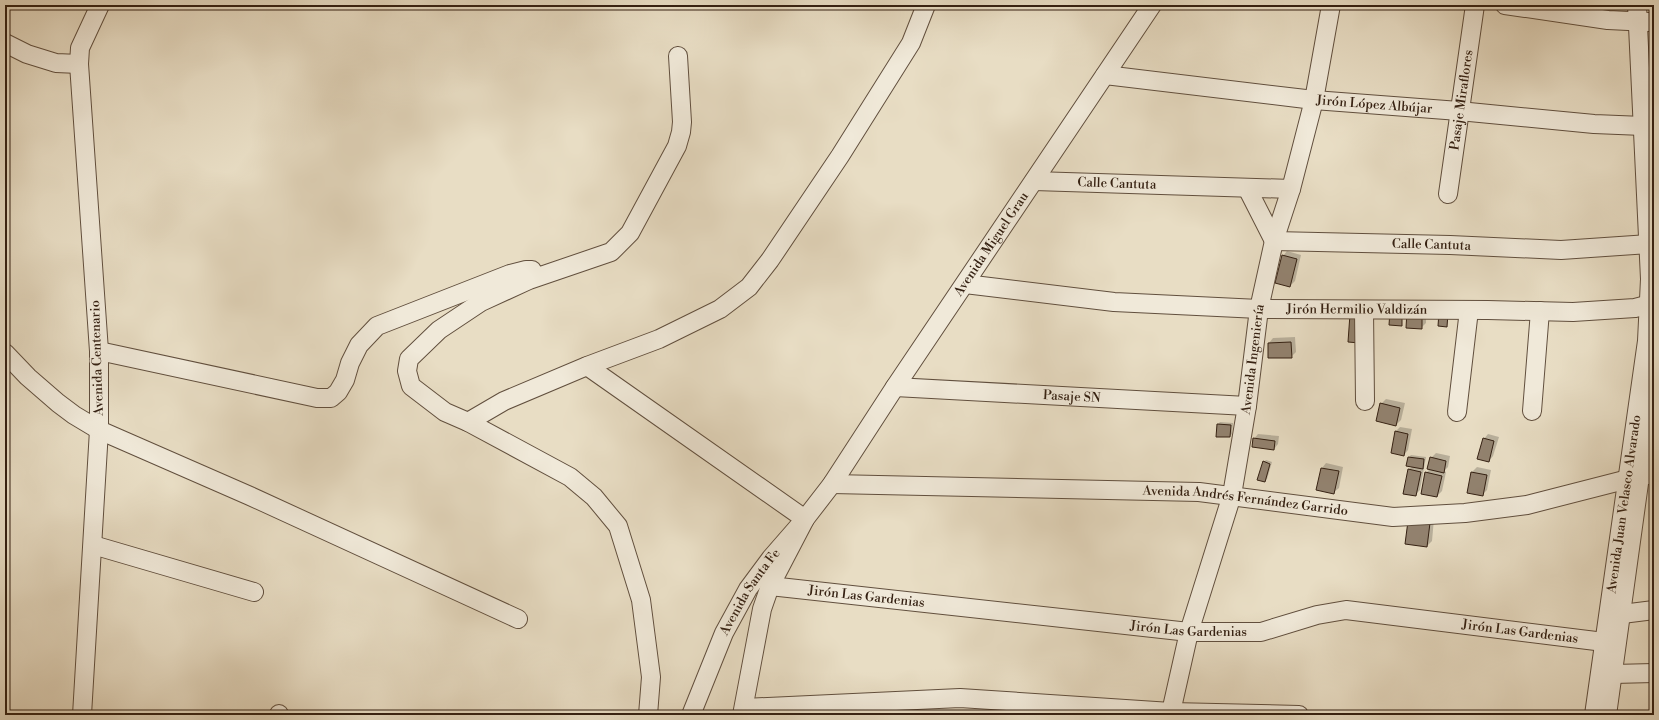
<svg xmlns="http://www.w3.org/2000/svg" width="1659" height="720" viewBox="0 0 1659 720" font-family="'Libre Bodoni',serif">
  <rect width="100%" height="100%" fill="#e8ddc4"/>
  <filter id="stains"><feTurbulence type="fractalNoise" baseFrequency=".005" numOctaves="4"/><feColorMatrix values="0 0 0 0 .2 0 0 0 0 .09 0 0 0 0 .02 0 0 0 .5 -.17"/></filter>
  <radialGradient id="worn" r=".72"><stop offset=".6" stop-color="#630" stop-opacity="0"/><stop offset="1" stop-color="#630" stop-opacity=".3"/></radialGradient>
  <g fill="#0003">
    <path d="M1287 251 1301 255 1295 281 1290 286 1283 256Z"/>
    <path d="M1412 307H1426V323L1421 328Z"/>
    <path d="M1295 337 1296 352 1291 357H1269V343L1273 338Z"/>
    <path d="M1386 399 1405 403 1401 420 1396 425 1381 404Z"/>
    <path d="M1220 422 1233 423 1232 434 1230 436 1218 424Z"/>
    <path d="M1400 427 1412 429 1408 450 1404 455 1396 431Z"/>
    <path d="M1258 434 1279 436 1278 444 1274 449 1254 439Z"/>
    <path d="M1488 434 1499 437 1493 456 1489 461 1484 439Z"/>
    <path d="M1436 453 1450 456 1448 467 1444 471 1446 472 1442 491 1437 496 1426 473 1430 469 1431 458Z"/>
    <path d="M1411 455 1426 457 1420 490 1415 495 1409 469 1413 466 1408 465 1409 457Z"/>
    <path d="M1266 460 1272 462 1267 479 1265 481 1264 462Z"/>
    <path d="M1326 463 1343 467 1339 488 1334 492 1317 489 1322 468Z"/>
    <path d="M1477 467 1491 470 1487 490 1482 495 1469 492 1472 472Z"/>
    <path d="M1434 519 1432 541 1427 546 1406 543Z"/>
  </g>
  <g fill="#92826f" stroke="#342012">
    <path d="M1282 255 1297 259 1290 287 1275 283Z"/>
    <path d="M1390 311H1402V326L1389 325Z"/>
    <path d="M1407 311 1422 312V329L1406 328Z"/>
    <path d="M1439 312 1448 313 1447 327 1438 326Z"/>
    <path d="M1350 314 1362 315 1360 343 1348 342Z"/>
    <path d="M1291 342 1292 358H1268V343Z"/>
    <path d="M1380 403 1400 408 1396 426 1376 421Z"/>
    <path d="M1217 424 1231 425 1230 437H1216Z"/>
    <path d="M1395 431 1408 434 1404 456 1391 453Z"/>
    <path d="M1253 438 1275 441 1274 450 1252 447Z"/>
    <path d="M1483 438 1494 441 1489 462 1477 459Z"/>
    <path d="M1408 457 1424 459 1423 469 1406 466Z"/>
    <path d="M1430 457 1446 461 1444 473 1427 469Z"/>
    <path d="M1263 461 1270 464 1265 482 1257 480Z"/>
    <path d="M1321 468 1339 471 1334 494 1316 490Z"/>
    <path d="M1408 469 1421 472 1416 496 1403 494Z"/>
    <path d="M1425 472 1442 476 1437 497 1421 494Z"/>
    <path d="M1471 472 1487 475 1483 496 1467 493Z"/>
    <path d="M1408 521 1430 523 1427 547 1405 544Z"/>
  </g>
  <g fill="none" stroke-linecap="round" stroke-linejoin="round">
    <defs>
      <g id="minor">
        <path d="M1505 5 1608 20 1649 22"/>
        <path d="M5 43 27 54 56 63 79 64"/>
        <path id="s1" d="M1105 75 1314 100 1459 111 1594 124 1643 126"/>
        <path id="s2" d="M1034 181 1291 189"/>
        <path id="s3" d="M1247 188 1274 241 1450 245 1561 250 1649 244"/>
        <path id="s4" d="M1448 194 1475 5"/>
        <path id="s5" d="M965 284 1114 302 1259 309 1488 310 1573 312 1635 308 1654 303"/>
        <path d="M1364 310 1365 401"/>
        <path d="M99 351 317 398H331L338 392 345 380 350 363 359 345 377 326 510 274 526 270H532"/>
        <path d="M5 353 28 377 58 403 74 415 99 430 250 496 518 619"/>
        <path d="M587 366 805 519 770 586 762 609 742 715"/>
        <path id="s6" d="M895 387 1247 406"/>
        <path d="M1532 411 1540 311"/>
        <path d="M1457 412 1469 310"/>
        <path d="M468 422 504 401 587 366 659 339 720 309 749 287 770 260 840 156 911 43 926 5"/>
        <path id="s7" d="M832 484 1199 492 1393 517 1465 513 1527 505 1640 476 1654 474"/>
        <path d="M93 545 254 592"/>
        <path id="s8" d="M770 586 1189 632H1261L1317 615 1346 610 1604 642"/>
        <path d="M1622 614 1654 610"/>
        <path d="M1613 674 1654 673"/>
        <path d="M744 708 960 698 1171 712 1299 715"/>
        <path id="s9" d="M1171 712 1189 632 1232 495 1247 406 1259 309 1274 241 1291 189 1314 100 1331 5"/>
        <path d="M82 715 99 430V351L79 64 80 48 100 5"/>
        <path d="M279 715V714"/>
        <path d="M648 715 651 677 641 600 618 526 594 497 570 477 468 422 445 412 411 386 407 371 409 359 439 330 481 302 529 280 611 252 630 233 677 146 681 132 682 122 678 56"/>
        <path id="s10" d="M691 715 724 633 748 589 771 558 805 519 832 484 895 387 1152 5"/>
        <path id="s11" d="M1594 715 1647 341 1650 279 1637 5"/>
        <path d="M1607 715 1640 476 1654 394"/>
      </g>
    </defs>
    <use href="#minor" stroke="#614f3e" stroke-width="20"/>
    <use href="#minor" stroke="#f0e9d9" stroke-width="18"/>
  </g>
  <g text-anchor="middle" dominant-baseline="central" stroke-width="3" stroke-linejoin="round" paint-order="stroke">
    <g font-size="13" fill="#342012" stroke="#f0e9d9">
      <text stroke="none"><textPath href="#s4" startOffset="95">Pasaje Miraflores</textPath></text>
      <text stroke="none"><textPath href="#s1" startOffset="271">Jirón López Albújar</textPath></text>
      <text stroke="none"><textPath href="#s2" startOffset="83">Calle Cantuta</textPath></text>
      <text stroke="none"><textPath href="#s10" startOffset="561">Avenida Miguel Grau</textPath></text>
      <text stroke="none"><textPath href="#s3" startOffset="217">Calle Cantuta</textPath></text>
      <text stroke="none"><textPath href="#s5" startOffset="393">Jirón Hermilio Valdizán</textPath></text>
      <text transform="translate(97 358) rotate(-92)">Avenida Centenario</text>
      <text stroke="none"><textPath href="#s9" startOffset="363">Avenida Ingeniería</textPath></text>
      <text stroke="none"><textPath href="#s6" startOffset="177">Pasaje SN</textPath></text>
      <text stroke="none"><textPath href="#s7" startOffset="414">Avenida Andrés Fernández Garrido</textPath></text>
      <text stroke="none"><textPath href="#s11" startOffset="213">Avenida Juan Velasco Alvarado</textPath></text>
      <text stroke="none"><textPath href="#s10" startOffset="137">Avenida Santa Fe</textPath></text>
      <text stroke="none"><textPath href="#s8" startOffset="97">Jirón Las Gardenias</textPath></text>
      <text stroke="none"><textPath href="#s8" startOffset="421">Jirón Las Gardenias</textPath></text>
      <text stroke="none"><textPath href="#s8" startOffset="757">Jirón Las Gardenias</textPath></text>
    </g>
  </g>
  <rect width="1659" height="720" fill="none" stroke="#e8ddc4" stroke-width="20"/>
  <rect x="6" y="6" width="1647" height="708" fill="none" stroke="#342012" stroke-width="2"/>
  <rect x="10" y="10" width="1639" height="700" fill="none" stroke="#342012"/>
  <rect width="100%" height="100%" filter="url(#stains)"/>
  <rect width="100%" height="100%" fill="url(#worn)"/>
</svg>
